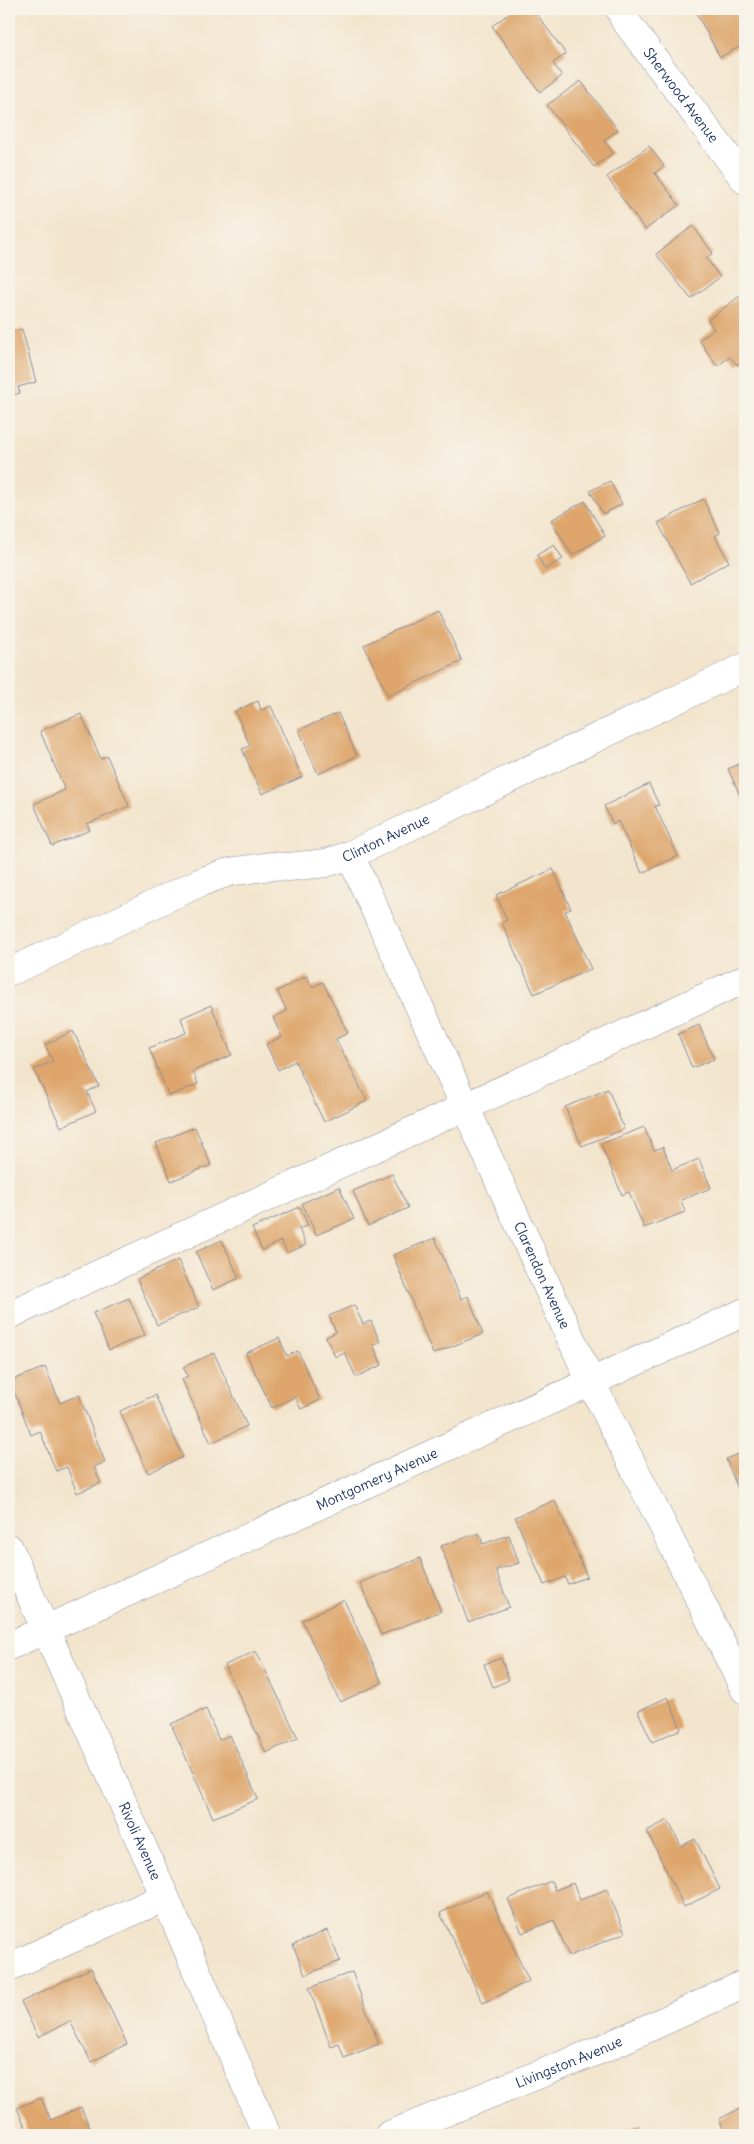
<svg xmlns="http://www.w3.org/2000/svg" width="754" height="2144" viewBox="0 0 754 2144" font-family="Delius,sans-serif">
  <rect width="100%" height="100%" fill="#f7f3e8"/>
  <filter id="ink" filterUnits="userSpaceOnUse"><feTurbulence type="fractalNoise" baseFrequency=".02" numOctaves="2"/><feDisplacementMap in="SourceGraphic" scale="10" xChannelSelector="R" yChannelSelector="G"/><feConvolveMatrix kernelMatrix="1 2 1 2 8 2 1 2 1" color-interpolation-filters="sRGB"/></filter>
  <filter id="wash" filterUnits="userSpaceOnUse"><feTurbulence type="fractalNoise" baseFrequency=".0096" numOctaves="4" result="noise"/><feDisplacementMap in="SourceGraphic" scale="20" xChannelSelector="R" yChannelSelector="G"/><feGaussianBlur stdDeviation="1.12" result="paint"/><feColorMatrix in="noise" values="0 0 0 0 0 0 0 0 0 0 0 0 0 0 0 0 0 1.4 0 .05"/><feComposite in="paint" operator="in"/></filter>
  <g filter="url(#wash)">
    <rect width="100%" height="100%" fill="#f3e5cd"/>
    <g id="blocks">
      <g fill="#dea66c">
        <path d="M515 9H533L566 54 553 63 562 76 540 92 492 26Z"/>
        <path d="M694 9H745V44L720 57Z"/>
        <path d="M581 81 618 130 604 140 613 153 594 167 547 105Z"/>
        <path d="M649 146 664 166 655 173 679 205 645 230 607 177Z"/>
        <path d="M693 226 713 253 706 258 720 277 691 299 656 254Z"/>
        <path d="M745 292V359L737 365 730 357 717 366 699 340 714 329 708 320Z"/>
        <path d="M22 329 36 382 18 387 20 393 9 396V333Z"/>
        <path d="M610 481 622 504 603 514 590 491Z"/>
        <path d="M703 499 720 533 715 536 729 562 690 583 658 523Z"/>
        <path d="M585 501 605 536 572 555 551 520Z"/>
        <path d="M554 545 563 559 545 569 537 555Z"/>
        <path d="M438 610 462 661 388 696 364 645Z"/>
        <path d="M258 701 261 710 271 706 302 777 262 794 242 749 250 746 235 711Z"/>
        <path d="M338 713 357 756 318 774 299 730Z"/>
        <path d="M81 714 101 759 107 756 129 806 87 824 90 830 52 846 34 804 65 790 40 731Z"/>
        <path d="M745 761V801L743 802 728 769Z"/>
        <path d="M649 784 659 805 655 806 678 856 642 873 618 821 613 824 604 806Z"/>
        <path d="M553 869 571 909 565 911 591 969 534 994 502 923 507 920 496 895Z"/>
        <path d="M307 976 312 987 323 982 348 1033 336 1039 367 1101 324 1122 295 1061 278 1070 266 1044 282 1037 273 1018 287 1011 277 991Z"/>
        <path d="M211 1005 232 1055 193 1071 198 1084 169 1096 149 1048 186 1033 181 1018Z"/>
        <path d="M699 1025 714 1059 692 1068 678 1034Z"/>
        <path d="M73 1031 99 1086 87 1092 96 1111 61 1127 34 1070 53 1061 45 1045Z"/>
        <path d="M608 1089 624 1129 582 1146 565 1107Z"/>
        <path d="M195 1127 211 1165 171 1181 156 1143Z"/>
        <path d="M644 1127 654 1150 663 1147 672 1170 699 1159 711 1188 681 1200 685 1212 644 1228 629 1192 622 1195 601 1144Z"/>
        <path d="M392 1174 408 1208 368 1226 353 1191Z"/>
        <path d="M339 1187 354 1219 316 1235 302 1203Z"/>
        <path d="M300 1207 308 1225 299 1229 306 1245 287 1253 281 1241 262 1250 252 1228Z"/>
        <path d="M435 1238 461 1299 468 1296 483 1334 433 1354 393 1255Z"/>
        <path d="M222 1240 239 1278 213 1290 196 1252Z"/>
        <path d="M178 1260 199 1307 157 1325 137 1279Z"/>
        <path d="M129 1298 145 1335 109 1350 93 1313Z"/>
        <path d="M354 1305 363 1324 371 1321 380 1342 373 1345 382 1365 356 1377 345 1353 335 1357 326 1337 336 1332 329 1316Z"/>
        <path d="M279 1338 287 1356 298 1351 320 1400 301 1409 295 1397 272 1408 246 1353Z"/>
        <path d="M214 1353 247 1426 211 1443 182 1379 188 1376 183 1367Z"/>
        <path d="M45 1367 60 1403 79 1395 105 1462 94 1467 101 1483 77 1493 67 1467 56 1471 40 1431 31 1435 10 1381Z"/>
        <path d="M155 1395 183 1457 148 1473 120 1411Z"/>
        <path d="M745 1451V1507L726 1459Z"/>
        <path d="M555 1500 587 1577 568 1584 565 1577 544 1585 515 1517Z"/>
        <path d="M479 1533 483 1544 509 1535 519 1563 496 1570 509 1607 468 1622 441 1546Z"/>
        <path d="M420 1558 441 1611 381 1635 360 1583Z"/>
        <path d="M344 1600 382 1683 340 1702 302 1620Z"/>
        <path d="M256 1651 298 1738 266 1753 225 1665Z"/>
        <path d="M501 1658 509 1680 493 1687 484 1664Z"/>
        <path d="M668 1697 681 1729 652 1742 638 1711Z"/>
        <path d="M206 1709 219 1740 230 1735 258 1799 213 1818 171 1724Z"/>
        <path d="M668 1820 681 1846 695 1839 720 1889 684 1907 647 1831Z"/>
        <path d="M551 1881 555 1890 573 1883 580 1900 607 1889 625 1933 569 1956 554 1920 522 1933 508 1899Z"/>
        <path d="M487 1891 529 1981 483 2003 440 1913Z"/>
        <path d="M327 1930 340 1961 305 1975 293 1945Z"/>
        <path d="M91 1968 127 2044 91 2062 70 2021 38 2037 21 2002Z"/>
        <path d="M352 1972 379 2044 344 2058 339 2044 331 2047 309 1988Z"/>
        <path d="M41 2098 51 2120 81 2107 93 2135H29L17 2108Z"/>
        <path d="M745 2106V2135H726L719 2119Z"/>
        <path d="M638 2125 642 2135H613Z"/>
      </g>
    </g>
  </g>
  <g filter="url(#ink)">
    <use href="#blocks" fill-opacity="0" stroke="#878a96" stroke-width="1"/>
    <g fill="none" stroke-linecap="round" stroke-linejoin="round">
      <defs>
        <g id="minor">
          <path id="s1" d="M620 9 624 19 745 180"/>
          <path id="s2" d="M350 855 590 1380 745 1690"/>
          <path id="s3" d="M14 970 201 882 229 872 271 866 289 867 326 863 350 855 745 667"/>
          <path d="M9 1315 745 979"/>
          <path id="s4" d="M9 1548 165 1897 267 2135"/>
          <path id="s5" d="M9 1646 745 1312"/>
          <path d="M9 1967 165 1897"/>
          <path id="s6" d="M389 2135 602 2049 745 1984"/>
        </g>
      </defs>
      <use href="#minor" stroke="#878a96" stroke-width="29"/>
      <use href="#minor" stroke="#fff" stroke-width="28"/>
    </g>
  </g>
  <g text-anchor="middle" dominant-baseline="central" stroke-width="4" stroke-linejoin="round" paint-order="stroke">
    <g font-size="14" fill="#1b2f5e" stroke="#f7f3e8">
      <text stroke="none"><textPath href="#s1" startOffset="106">Sherwood Avenue</textPath></text>
      <text stroke="none"><textPath href="#s3" startOffset="399">Clinton Avenue</textPath></text>
      <text stroke="none"><textPath href="#s2" startOffset="462">Clarendon Avenue</textPath></text>
      <text stroke="none"><textPath href="#s5" startOffset="404">Montgomery Avenue</textPath></text>
      <text stroke="none"><textPath href="#s4" startOffset="321">Rivoli Avenue</textPath></text>
      <text stroke="none"><textPath href="#s6" startOffset="194">Livingston Avenue</textPath></text>
    </g>
  </g>
  <rect width="754" height="2144" fill="none" stroke="#f7f3e8" stroke-width="30"/>
</svg>
